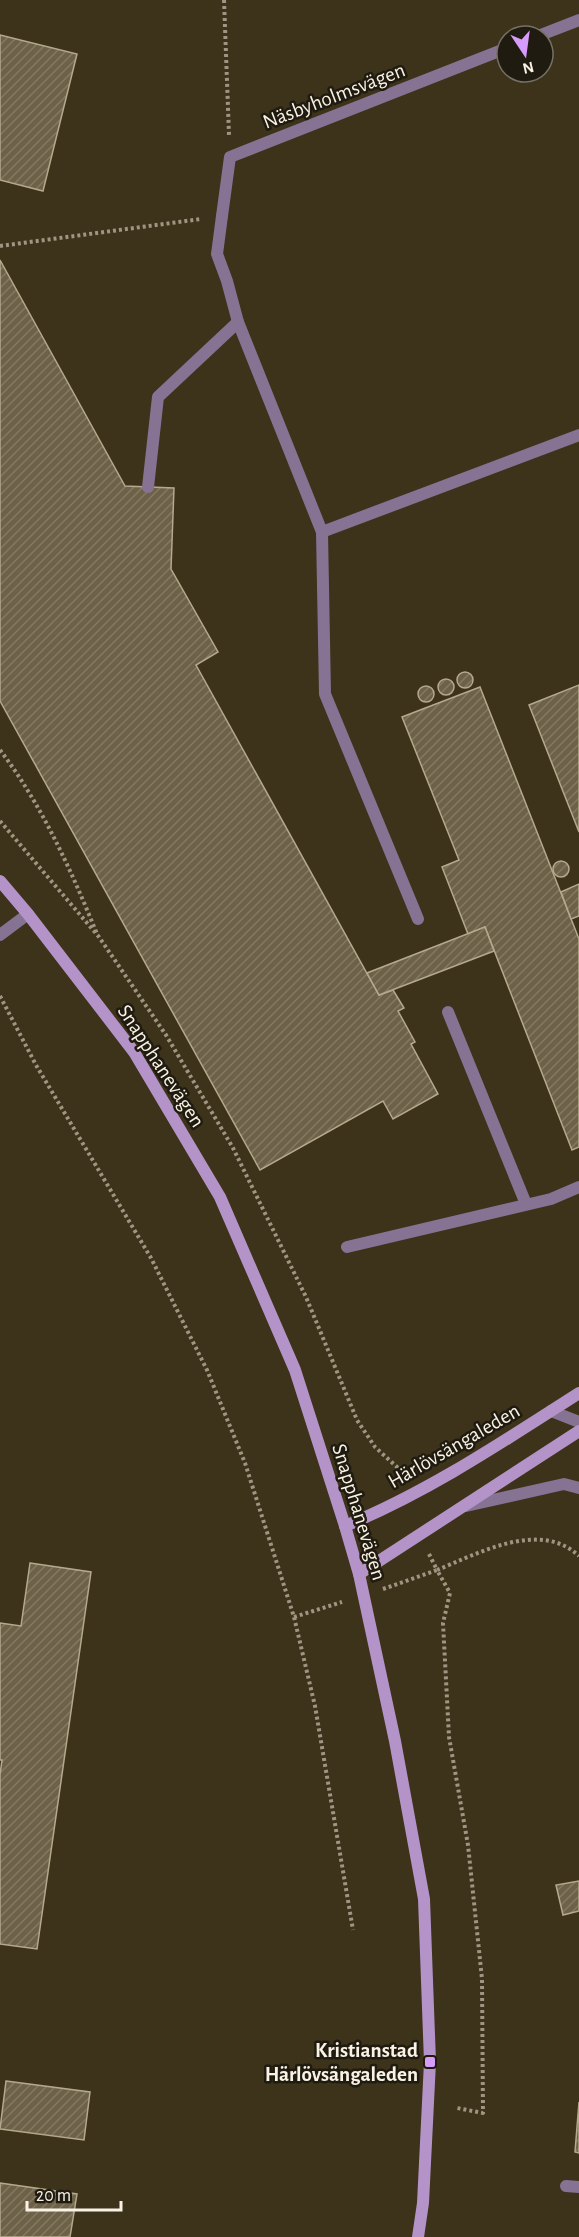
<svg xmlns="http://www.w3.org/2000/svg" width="579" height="2237" viewBox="0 0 579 2237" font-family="'Alegreya Sans',sans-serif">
  <defs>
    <pattern id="building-hatch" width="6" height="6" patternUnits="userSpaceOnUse" patternTransform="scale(1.5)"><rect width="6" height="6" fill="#6d6248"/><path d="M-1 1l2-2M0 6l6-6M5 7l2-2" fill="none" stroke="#837962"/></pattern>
  </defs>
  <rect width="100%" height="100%" fill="#3d321a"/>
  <g fill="url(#building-hatch)" stroke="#b5a98d" stroke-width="1.5">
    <path d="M0 35 77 54 43 191 0 180Z"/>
    <path d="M0 260 125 486 174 488 171 569 218 652 196 665 379 995 393 990 404 1008 398 1011 415 1042 411 1044 438 1094 393 1119 383 1101 260 1170 0 701Z"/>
    <circle cx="465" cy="680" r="8"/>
    <circle cx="446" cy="687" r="8"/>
    <path d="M579 685V832L529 705Z"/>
    <circle cx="426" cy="694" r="8"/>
    <path d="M480 687 579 939V1147L572 1150 485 927 468 934 442 867 459 860 402 717Z"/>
    <circle cx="561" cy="869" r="8"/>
    <path d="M579 884V916L571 919 561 892Z"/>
    <path d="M485 927 494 951 379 995 367 973Z"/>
    <path d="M30 1563 91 1572 37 1949 0 1944V1775L2 1760H0V1623L21 1626Z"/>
    <path d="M579 1881V1911L563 1915 556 1885Z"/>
    <path d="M6 2081 90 2092 84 2140 0 2129Z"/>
    <path d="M579 2102V2153L575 2152Z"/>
    <path d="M0 2183 77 2194 70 2237H0Z"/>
  </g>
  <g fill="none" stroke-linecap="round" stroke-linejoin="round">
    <g stroke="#9e9583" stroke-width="4" stroke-dasharray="3 3" stroke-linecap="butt">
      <path d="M224 0 229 135"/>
      <path d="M0 246 201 219"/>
      <path d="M0 750C42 805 71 870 97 934"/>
      <path d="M0 821 99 937 166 1035 233 1148 306 1297 357 1420 375 1447 397 1467 399 1478"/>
      <path d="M0 996 36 1065 151 1258 207 1370 245 1463 294 1617 315 1706 353 1930"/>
      <path d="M429 1554 437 1570C477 1554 540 1519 579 1556"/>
      <path d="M383 1589 437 1570 450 1593 443 1623 449 1737 468 1845 482 1979 483 2113 457 2108"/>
      <path d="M294 1617 342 1602"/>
    </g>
    <g stroke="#867292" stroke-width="12">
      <path d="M222 216 217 254 227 281 238 322 322 532 579 435"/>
      <path d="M148 487 158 397 238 322"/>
      <path d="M322 532 325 694 418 919"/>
      <path d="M448 1012 526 1204"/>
      <path d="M347 1247 551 1199 579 1187"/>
      <path d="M551 1411 579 1422"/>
      <path d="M466 1506 564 1484 579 1488"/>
      <path d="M566 2186 579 2187"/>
    </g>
    <g stroke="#867292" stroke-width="12">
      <path d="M538 36 579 20"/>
      <path d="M222 216 230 157 507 48"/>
    </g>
    <path stroke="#867292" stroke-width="12" d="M0 935 28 914"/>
    <g stroke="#b494c8" stroke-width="12">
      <path d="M0 881 28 914 134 1052 220 1197 295 1370 345 1526 359 1574 395 1741 424 1899 430 2062 423 2203 418 2237"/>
      <path d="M345 1526C428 1492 504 1441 579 1393"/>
      <path d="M359 1574 579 1431"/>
    </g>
  </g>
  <rect fill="#d79bf9" stroke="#1f1b10" stroke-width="2" x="424" y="2056" width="12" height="12" rx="3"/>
  <g text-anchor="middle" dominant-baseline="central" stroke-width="5" stroke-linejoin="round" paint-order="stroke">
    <g font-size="21" fill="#faf3e5" stroke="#1f1b10">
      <text transform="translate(334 96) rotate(-21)">Näsbyholmsvägen</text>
      <text transform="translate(161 1066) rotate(57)">Snapphanevägen</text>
      <text transform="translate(454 1446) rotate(-30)">Härlövsängaleden</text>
      <text transform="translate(359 1512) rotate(73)">Snapphanevägen</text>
    </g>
    <g font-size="21" font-weight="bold" fill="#faf3e5" stroke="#1f1b10" text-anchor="end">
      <text x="418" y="2050">Kristianstad<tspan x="418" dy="24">Härlövsängaleden</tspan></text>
    </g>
  </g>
  <g transform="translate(525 54) rotate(167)"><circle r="28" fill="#1f1b10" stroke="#777165" stroke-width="1.5"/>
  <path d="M0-4.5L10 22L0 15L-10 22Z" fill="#d79bf9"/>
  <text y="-9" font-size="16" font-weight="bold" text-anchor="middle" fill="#faf3e5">N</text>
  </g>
  <path d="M27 2201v9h94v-9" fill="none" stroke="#faf3e5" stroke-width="3"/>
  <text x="36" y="2201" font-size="18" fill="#faf3e5" stroke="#1f1b10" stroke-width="4.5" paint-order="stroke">20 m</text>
</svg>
